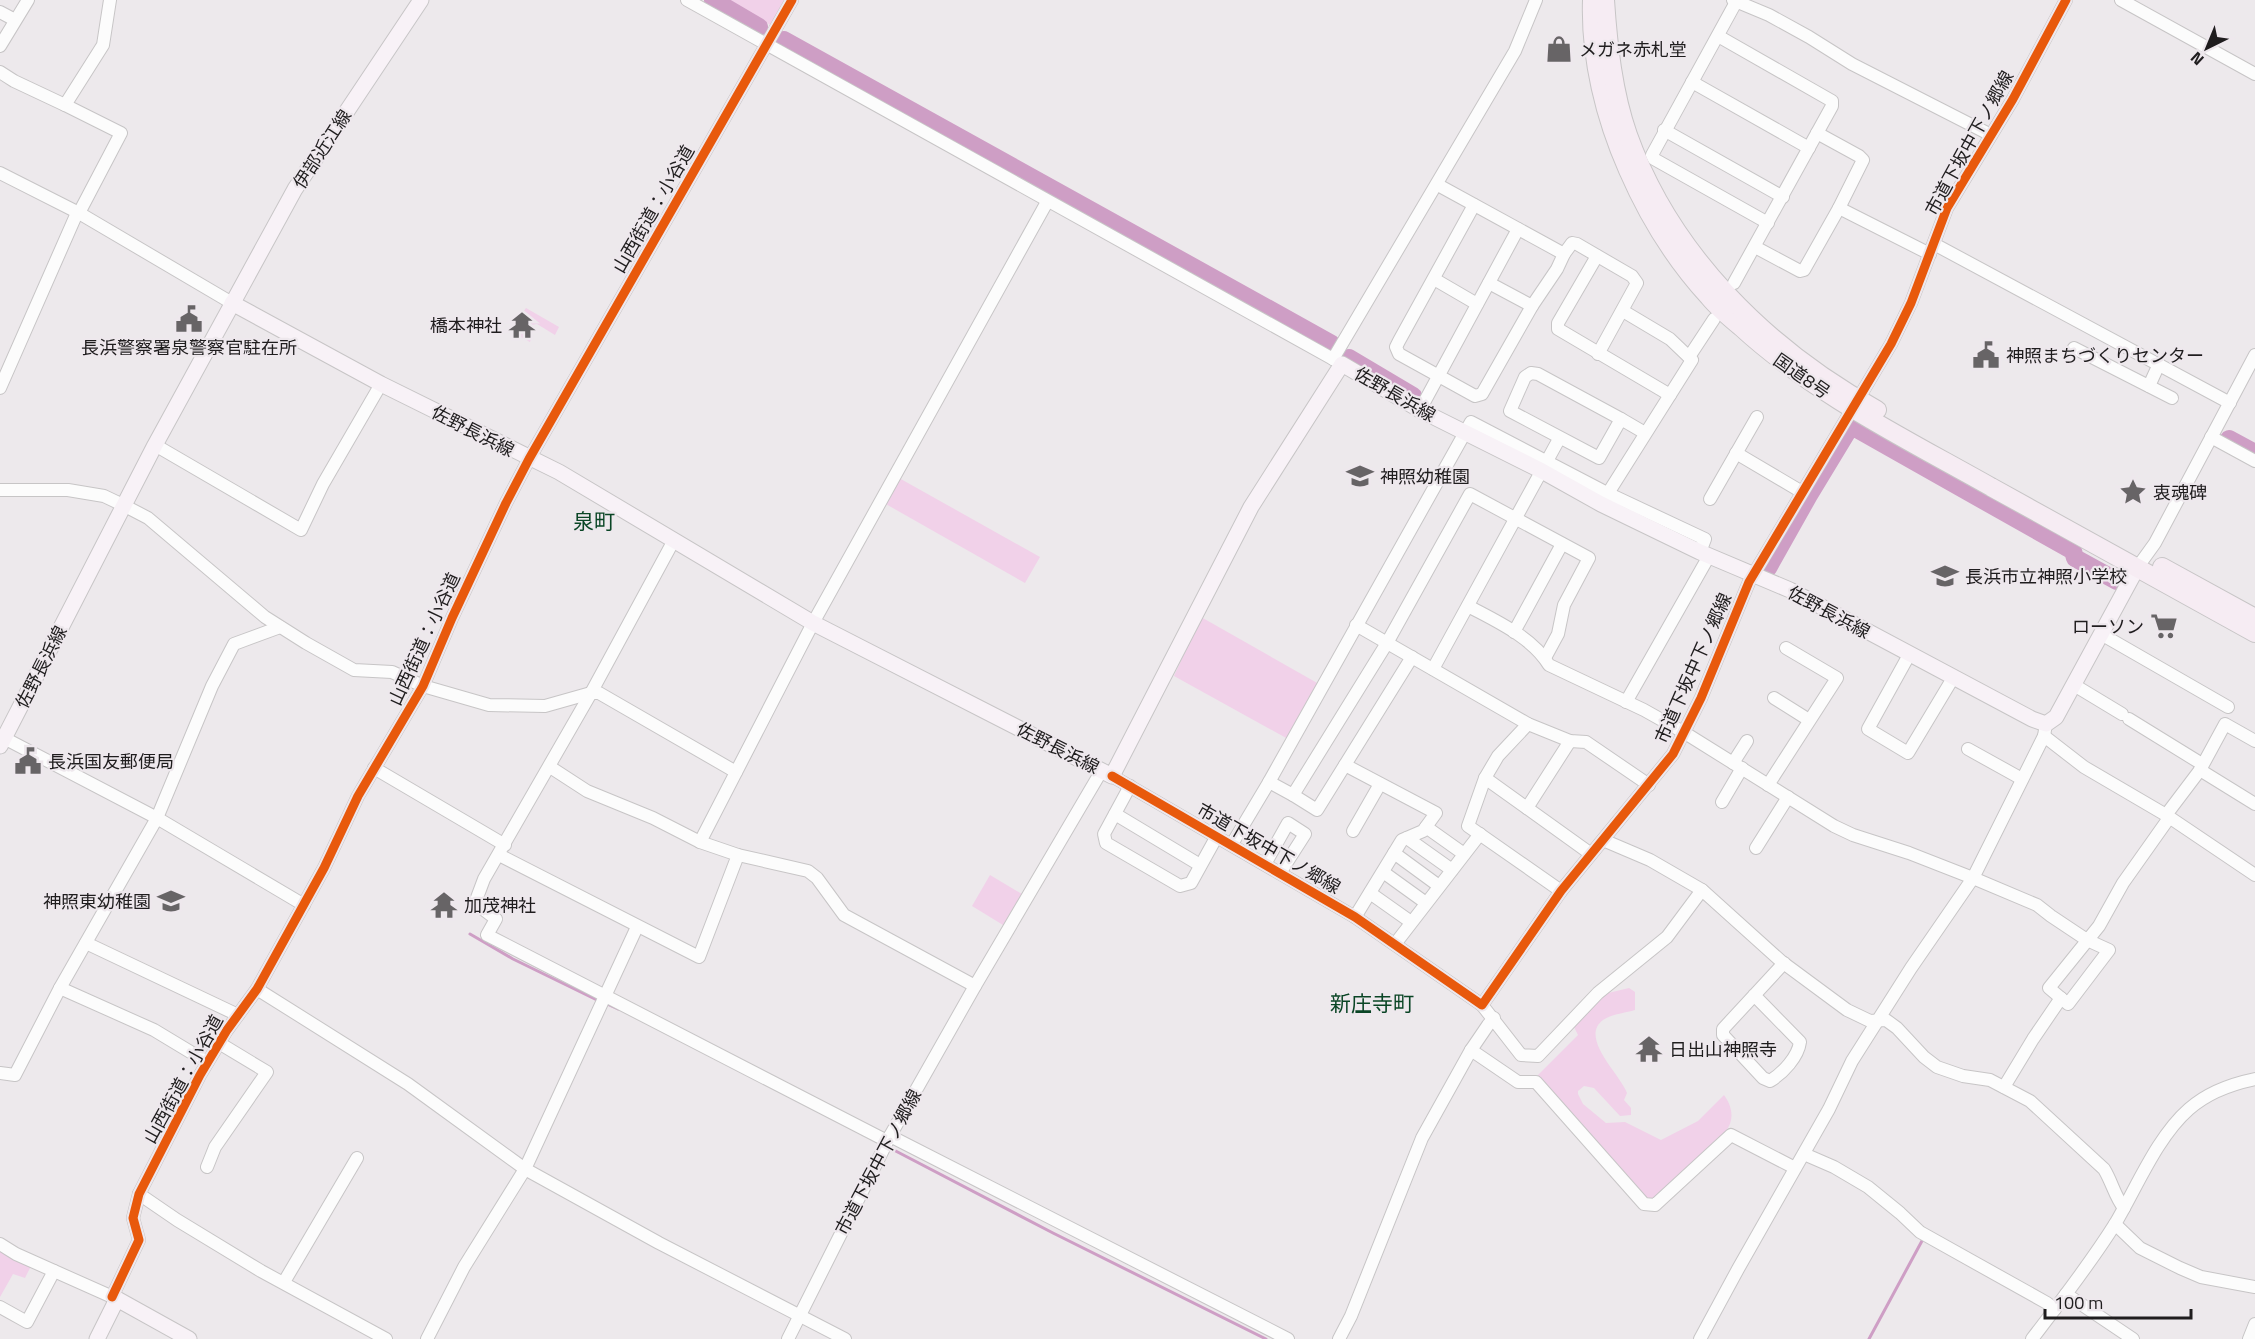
<svg xmlns="http://www.w3.org/2000/svg" width="2255" height="1339" viewBox="0 0 2255 1339" font-family="'Titillium Web','Noto Sans JP',sans-serif">
  <rect width="100%" height="100%" fill="#ede9ec"/>
  <g fill="#f1d1e9">
    <path d="M726 0H787L772 26Z"/>
    <path d="M526 308 559 327 555 335 537 324 531 325 522 320 518 327 532 336 530 342 510 331Z"/>
    <path d="M899 478 1040 557 1025 583 884 503Z"/>
    <path d="M1201 617 1319 684 1288 739 1174 676Z"/>
    <path d="M990 875 1022 894 1003 925 972 906Z"/>
    <path d="M1629 988 1635 992V1010C1625 1013 1612 1014 1603 1020 1579 1038 1620 1074 1627 1093L1624 1100 1631 1108V1115L1620 1116 1594 1088 1584 1086 1578 1091V1094L1583 1104 1606 1123 1625 1122 1661 1140 1698 1121 1724 1095C1732 1106 1735 1119 1726 1131L1654 1201 1645 1202 1535 1078 1578 1035 1573 1025 1604 994Z"/>
    <path d="M0 1250 31 1266 25 1278 13 1274 0 1297Z"/>
  </g>
  <g fill="none" stroke-linecap="round" stroke-linejoin="round">
    <g stroke="#ce9ec5" stroke-width="3">
      <path d="M470 934 513 959 599 1001"/>
      <path d="M605 1003 618 1009"/>
      <path d="M888 1147 1053 1233 1266 1339"/>
      <path d="M1869 1339 1923 1239"/>
    </g>
    <g stroke="#ce9ec5" stroke-width="18">
      <path d="M713 0 759 27"/>
      <path d="M784 40 1332 344"/>
      <path d="M1349 358 1413 396"/>
      <path d="M2229 439 2255 453"/>
      <path d="M1768 568 1809 495 1849 429 1855 428 2073 551 2075 558 2117 581"/>
    </g>
    <defs>
      <g id="minor">
        <path d="M687 0 1342 364"/>
        <path d="M1733 0 1769 15 1809 37 1852 64 1991 135"/>
        <path d="M2121 0 2255 74"/>
        <path d="M1736 2 1652 155 1654 159 1768 223"/>
        <path d="M0 12 15 20"/>
        <path d="M1718 36 1832 101V106L1734 283"/>
        <path d="M0 46 28 0"/>
        <path d="M0 72 14 81 65 105"/>
        <path d="M1692 82 1809 148"/>
        <path d="M1664 130 1783 197"/>
        <path d="M0 173 79 213 232 303"/>
        <path d="M1438 185 1564 254"/>
        <path d="M1474 205 1399 341 1396 347 1399 354 1475 396 1482 394 1532 306 1557 269 1564 254 1572 243 1577 244 1632 276 1637 283 1598 354"/>
        <path d="M1839 208 1930 254"/>
        <path d="M79 213 121 133 65 105 103 45 110 0"/>
        <path d="M1934 244 2230 403"/>
        <path d="M1755 247 1800 271 1804 270 1839 208 1863 160 1859 156 1817 133"/>
        <path d="M1597 256 1558 323V329L1670 395"/>
        <path d="M1434 279 1477 304"/>
        <path d="M1489 283 1532 306"/>
        <path d="M2072 351 2074 348 2172 398"/>
        <path d="M1689 357 1714 319"/>
        <path d="M1333 359 1515 51 1536 0"/>
        <path d="M1531 373 1538 374 1621 419 1599 458 1510 411 1525 377Z"/>
        <path d="M2149 386 2159 364"/>
        <path d="M0 388 77 213"/>
        <path d="M1420 410 1518 229"/>
        <path d="M1621 419 1645 433"/>
        <path d="M2211 437 2255 461"/>
        <path d="M155 445 301 530 323 484 381 384"/>
        <path d="M1736 453 1802 492"/>
        <path d="M0 490H68L104 496 125 506 148 518 265 617 306 643 354 670 392 672 423 686 489 705 545 706 591 693H599L736 772"/>
        <path d="M1605 498 1692 360 1670 339 1623 311"/>
        <path d="M1710 499 1757 417"/>
        <path d="M674 540 591 693 484 879 475 903 496 919 487 935 887 1141"/>
        <path d="M2137 568 2155 543 2255 355"/>
        <path d="M1468 606C1496 621 1532 637 1549 665L1644 710 1685 733 1834 826 1853 835 1909 853 1973 878 1911 968 1852 1061 1829 1109 1738 1269 1700 1339"/>
        <path d="M1356 625 1528 724 1570 741 1586 742 1649 785"/>
        <path d="M1514 632 1562 544"/>
        <path d="M2101 634 2228 707"/>
        <path d="M1909 655 1868 729 1908 753 1953 678"/>
        <path d="M1433 669 1559 439"/>
        <path d="M2074 685 2122 714"/>
        <path d="M1774 698 1809 720"/>
        <path d="M1626 702 1709 556"/>
        <path d="M2129 719 2202 764"/>
        <path d="M1528 724 1498 756 1485 778 1468 826 1561 891"/>
        <path d="M2046 724 2044 736 1973 878 2037 905 2051 916 2087 940 2109 950 2068 1004 2049 988 2099 926 2123 883 2169 818"/>
        <path d="M2044 736 2084 767 2166 815 2255 875"/>
        <path d="M4 738 157 818 304 905"/>
        <path d="M1968 749 2022 779"/>
        <path d="M1733 763 1747 741"/>
        <path d="M1345 765 1436 813 1423 831 1402 840 1355 917"/>
        <path d="M550 767 587 791 653 818 700 842 738 855 808 871 817 878 844 915 975 986"/>
        <path d="M374 768 505 845"/>
        <path d="M2200 770 2255 804"/>
        <path d="M1112 776 1355 917 1482 1005 1561 891 1673 754 1701 698 1749 582 1891 344 1911 303 1947 208 2013 99 2066 0"/>
        <path d="M1485 778 1591 854"/>
        <path d="M1269 782 1293 795 1387 643 1470 494 1589 558 1564 605 1558 634 1545 658"/>
        <path d="M1768 785 1837 678 1786 648"/>
        <path d="M1130 786 1104 834 1106 843 1180 886 1191 883 1217 836"/>
        <path d="M1293 795 1317 810 1412 657"/>
        <path d="M1722 802 1742 768"/>
        <path d="M1527 808 1570 741"/>
        <path d="M1115 814 1200 865"/>
        <path d="M2166 815 2200 770 2225 724 2255 741"/>
        <path d="M1426 827 1464 854"/>
        <path d="M1353 831 1380 784"/>
        <path d="M1407 838 1452 870"/>
        <path d="M1603 840 1650 860 1702 890 1782 962 1847 1010 1870 1021 1886 1020 1897 1028 1924 1057 1937 1067 1963 1076 1990 1080 2030 1101 2104 1169C2112 1182 2115 1197 2124 1208"/>
        <path d="M700 842 813 623 1047 202"/>
        <path d="M1232 844 1269 782 1471 422 1607 493 1705 539 1700 552"/>
        <path d="M1756 848 1788 797"/>
        <path d="M1394 853 1439 886"/>
        <path d="M499 855 699 957 738 855"/>
        <path d="M1265 864 1288 823 1305 834 1280 873"/>
        <path d="M1383 872 1426 903"/>
        <path d="M1370 893 1411 922"/>
        <path d="M86 943 238 1015"/>
        <path d="M1395 944 1480 834"/>
        <path d="M60 988 154 1030 207 1062"/>
        <path d="M257 989 408 1084 525 1169 659 1243 845 1339"/>
        <path d="M1754 995 1800 1042C1798 1057 1783 1073 1770 1081L1763 1078 1723 1035V1029L1784 963"/>
        <path d="M1482 1005 1521 1055 1538 1056 1598 993 1667 937 1702 890"/>
        <path d="M1471 1050 1518 1082H1536L1644 1204 1655 1205 1731 1135 1795 1168"/>
        <path d="M0 1073 15 1075 60 988 157 818 212 686 234 644 280 627"/>
        <path d="M2004 1087 2033 1039 2061 998"/>
        <path d="M890 1136 1288 1339"/>
        <path d="M1804 1154 1834 1167 1868 1187 1900 1213 1920 1232 2047 1303 2055 1309"/>
        <path d="M207 1167 215 1147 267 1072 219 1043"/>
        <path d="M139 1194 177 1220 261 1271 386 1339"/>
        <path d="M2115 1224 2140 1248 2180 1268 2201 1277 2255 1287"/>
        <path d="M0 1244 16 1254 117 1299"/>
        <path d="M284 1282 357 1158"/>
        <path d="M2066 1294 2133 1339"/>
        <path d="M112 1297 139 1240 133 1218 139 1194 200 1075 227 1030 257 989 324 868 358 796 423 686 452 618 506 503 529 459 792 0"/>
        <path d="M0 1307 27 1322 54 1271"/>
        <path d="M427 1339 464 1267 525 1169 637 927"/>
        <path d="M788 1339 890 1136 975 986 1102 770"/>
        <path d="M1339 1339 1351 1316 1422 1138 1471 1050 1488 1025 1494 1018"/>
        <path d="M2032 1339C2061 1301 2090 1264 2115 1224 2137 1187 2157 1137 2189 1109 2208 1092 2231 1084 2255 1079"/>
        <path d="M2249 1339 2255 1324"/>
      </g>
      <g id="major">
        <path d="M232 303 381 384 559 472 813 623 1112 776 1251 507 1342 364 1420 410 1542 471 1601 504 1700 552 1790 590 2032 719 2046 724 2056 717 2137 568"/>
        <path d="M0 746 155 445 295 189 421 0"/>
        <path d="M97 1339 117 1299 189 1339"/>
      </g>
      <g id="highway">
        <path d="M1592 0C1590 58 1605 118 1628 170 1648 216 1675 260 1709 297 1718 308 1730 318 1741 327 1814 394 1904 438 1991 487 2079 536 2167 585 2255 633"/>
        <path d="M1605 0C1608 45 1613 92 1628 135 1671 255 1767 349 1877 410"/>
        <path d="M2162 567 2255 618"/>
      </g>
    </defs>
    <use href="#minor" stroke="#c7c5c6" stroke-width="14"/>
    <use href="#major" stroke="#c7c5c6" stroke-width="17"/>
    <use href="#highway" stroke="#c7c5c6" stroke-width="20"/>
    <use href="#minor" stroke="#fcfcfc" stroke-width="12"/>
    <use href="#major" stroke="#f8f2f7" stroke-width="15"/>
    <use href="#highway" stroke="#f6ecf3" stroke-width="18"/>
    <defs>
      <g id="cycleway">
        <path d="M1112 776 1355 917 1482 1005 1561 891 1673 754 1701 698 1749 582 1891 344 1911 303 1947 208 2013 99 2066 0"/>
        <path d="M112 1297 139 1240 133 1218 139 1194 200 1075 227 1030 257 989 324 868 358 796 423 686 452 618 506 503 529 459 792 0"/>
      </g>
    </defs>
    <use href="#cycleway" stroke="#eee8ed" stroke-width="13"/>
    <use href="#cycleway" stroke="#e8590c" stroke-width="9"/>
  </g>
  <defs>
    <symbol id="shop-bare" viewBox="-9 -9 18 18"><path d="M-5-2.5h2.3a2.7 3.5 0 0 1 5.4 0H5L5.5 6h-11ZM-1.5-2.5h3a1.5 2.3 0 0 0-3 0Z" fill="#676466" stroke="#eee8ed" stroke-width="2.5" paint-order="stroke"/></symbol>
    <symbol id="civic-bare" viewBox="-9 -9 18 18"><path d="M-.6-6.5H3V-4.5H.6V-3L4-1V1h2V6H-6V1h2V-1L-.6-3ZM-1.2 2.5V6h2.4V2.5Z" fill="#676466" stroke="#eee8ed" stroke-width="2.5" paint-order="stroke"/></symbol>
    <symbol id="temple-bare" viewBox="-9 -9 18 18"><path d="M0-6L5-2H3V0L6.5 2.5H4V6H1.5V3h-3V6H-4V2.5H-6.5L-3 0V-2H-5Z" fill="#676466" stroke="#eee8ed" stroke-width="2.5" paint-order="stroke"/></symbol>
    <symbol id="school-bare" viewBox="-9 -9 18 18"><path d="M0-5L7-2L0 1L-7-2ZM-4 1L0 2.5L4 1V4Q0 6-4 4Z" fill="#676466" stroke="#eee8ed" stroke-width="2.5" paint-order="stroke"/></symbol>
    <symbol id="sight-bare" viewBox="-9 -9 18 18"><path d="M0-6L1.8-2.2L6-1.7L2.9 1.2L3.7 5.4L0 3.3L-3.7 5.4L-2.9 1.2L-6-1.7L-1.8-2.2Z" fill="#676466" stroke="#eee8ed" stroke-width="2.5" paint-order="stroke"/></symbol>
    <symbol id="supermarket-bare" viewBox="-9 -9 18 18"><path d="M-6-5.5h2.5l.6 2H6L4.5 2H-2.5L-4.4-4H-6ZM-1.5 3.2a1.3 1.3 0 1 0 .1 0ZM3 3.2a1.3 1.3 0 1 0 .1 0Z" fill="#676466" stroke="#eee8ed" stroke-width="2.5" paint-order="stroke"/></symbol>
  </defs>
  <g fill-rule="evenodd">
    <use href="#shop-bare" x="1540" y="30" width="38" height="38"/>
    <use href="#civic-bare" x="170" y="300" width="38" height="38"/>
    <use href="#temple-bare" x="503" y="306" width="38" height="38"/>
    <use href="#civic-bare" x="1967" y="336" width="38" height="38"/>
    <use href="#school-bare" x="1341" y="457" width="38" height="38"/>
    <use href="#sight-bare" x="2114" y="473" width="38" height="38"/>
    <use href="#school-bare" x="1926" y="557" width="38" height="38"/>
    <use href="#supermarket-bare" x="2145" y="607" width="38" height="38"/>
    <use href="#civic-bare" x="9" y="742" width="38" height="38"/>
    <use href="#school-bare" x="152" y="882" width="38" height="38"/>
    <use href="#temple-bare" x="425" y="886" width="38" height="38"/>
    <use href="#temple-bare" x="1630" y="1030" width="38" height="38"/>
  </g>
  <g text-anchor="middle" dominant-baseline="central" stroke-width="4.5" stroke-linejoin="round" paint-order="stroke">
    <g font-size="18" fill="#1f1d1e" stroke="#eee8ed" text-anchor="start">
      <text x="1579" y="49">メガネ赤札堂</text>
      <text x="502" y="325" text-anchor="end">橋本神社</text>
      <text x="189" y="347" text-anchor="middle">長浜警察署泉警察官駐在所</text>
      <text x="2006" y="355">神照まちづくりセンター</text>
      <text x="1380" y="476">神照幼稚園</text>
      <text x="2153" y="492">衷魂碑</text>
      <text x="1965" y="576">長浜市立神照小学校</text>
      <text x="2144" y="626" text-anchor="end">ローソン</text>
      <text x="48" y="761">長浜国友郵便局</text>
      <text x="151" y="901" text-anchor="end">神照東幼稚園</text>
      <text x="464" y="905">加茂神社</text>
      <text x="1669" y="1049">日出山神照寺</text>
    </g>
    <g font-size="18" fill="#1f1d1e" stroke="#eee8ed">
      <text transform="translate(1969 143) rotate(-61)">市道下坂中下ノ郷線</text>
      <text transform="translate(322 149) rotate(-57)">伊部近江線</text>
      <text transform="translate(653 209) rotate(-60)">山西街道：小谷道</text>
      <text transform="translate(1802 376) rotate(35)">国道8号</text>
      <text transform="translate(1395 394) rotate(30)">佐野長浜線</text>
      <text transform="translate(473 431) rotate(27)">佐野長浜線</text>
      <text transform="translate(1829 612) rotate(28)">佐野長浜線</text>
      <text transform="translate(424 639) rotate(-65)">山西街道：小谷道</text>
      <text transform="translate(41 667) rotate(-63)">佐野長浜線</text>
      <text transform="translate(1693 668) rotate(-66)">市道下坂中下ノ郷線</text>
      <text transform="translate(1058 748) rotate(27)">佐野長浜線</text>
      <text transform="translate(1269 848) rotate(30)">市道下坂中下ノ郷線</text>
      <text transform="translate(183 1079) rotate(-61)">山西街道：小谷道</text>
      <text transform="translate(878 1162) rotate(-62)">市道下坂中下ノ郷線</text>
    </g>
    <g font-size="21" fill="#0a4525" stroke="#eee8ed">
      <text x="594" y="521">泉町</text>
      <text x="1372" y="1003">新庄寺町</text>
    </g>
  </g>
  <g transform="translate(2207 48) rotate(223)" stroke="#eee8ed" stroke-width="4.5" paint-order="stroke">
  <path d="M0-4.5L10 22L0 15L-10 22Z" fill="#1f1d1e"/>
  <text y="-9" font-size="16" font-weight="bold" text-anchor="middle" fill="#1f1d1e">N</text>
  </g>
  <path d="M2045 1309v9h146v-9" fill="none" stroke="#1f1d1e" stroke-width="3"/>
  <text x="2054" y="1309" font-size="18" fill="#1f1d1e" stroke="#eee8ed" stroke-width="4.5" paint-order="stroke">100 m</text>
</svg>
